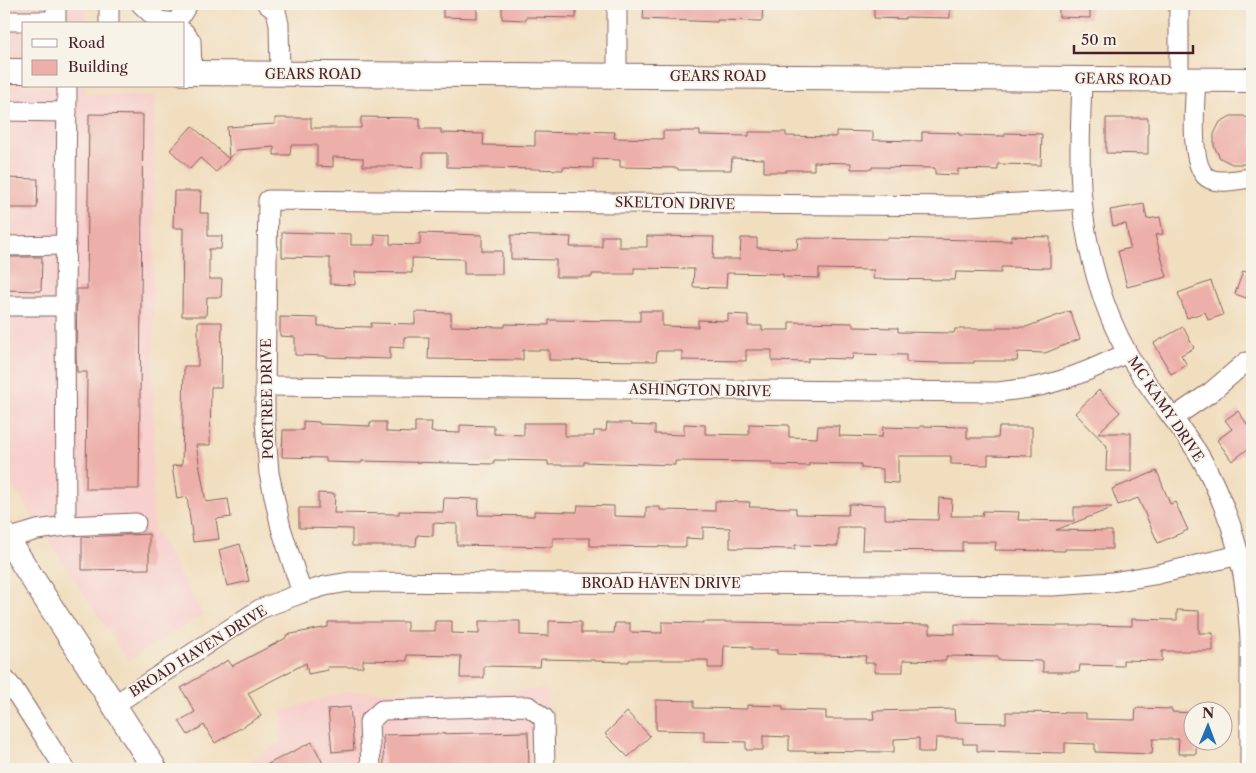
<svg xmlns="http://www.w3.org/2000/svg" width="1256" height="773" viewBox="0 0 1256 773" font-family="'Libre Caslon Text',serif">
  <rect width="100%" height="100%" fill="#f7f3e8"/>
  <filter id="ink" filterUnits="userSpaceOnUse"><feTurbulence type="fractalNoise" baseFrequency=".02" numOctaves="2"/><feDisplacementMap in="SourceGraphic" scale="10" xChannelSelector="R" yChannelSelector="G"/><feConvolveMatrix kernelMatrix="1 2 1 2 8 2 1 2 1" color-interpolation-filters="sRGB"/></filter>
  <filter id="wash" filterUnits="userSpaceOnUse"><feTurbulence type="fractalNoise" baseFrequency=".0096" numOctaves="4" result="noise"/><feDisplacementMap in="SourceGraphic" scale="20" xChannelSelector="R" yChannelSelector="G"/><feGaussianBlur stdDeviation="1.12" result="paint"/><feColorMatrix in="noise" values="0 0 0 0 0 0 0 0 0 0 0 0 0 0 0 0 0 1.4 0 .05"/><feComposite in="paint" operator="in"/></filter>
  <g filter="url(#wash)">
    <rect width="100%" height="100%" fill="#f1debf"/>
    <g fill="#f7d0cd">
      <path d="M4 4H86L85 24H24V86H85V94L154 96 153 527 203 615 128 661 4 473Z"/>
      <path d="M547 690V769H239L280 742 282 711 344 692Z"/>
    </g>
    <g id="blocks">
      <g fill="#edafa9">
        <path d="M443 4H477V18L443 17Z"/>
        <path d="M502 4H576V18L526 17V20L502 19Z"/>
        <path d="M644 4H763L762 21 717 20V22L643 19Z"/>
        <path d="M874 4H950V18L905 17V19L874 18Z"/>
        <path d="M1059 4H1090V18L1059 17Z"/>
        <path d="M89 114 143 115 139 489H86L87 372H77L76 356 77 289H87Z"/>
        <path d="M1231 116H1244L1252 121V159L1244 164H1232L1220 158 1214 146V134L1220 122Z"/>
        <path d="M361 117 420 118V129H441V133L484 134 483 145 535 146V132L578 133V131L615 132 614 138 663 139V131H700V135L749 136V132H786V136L836 137V131L873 132V140L922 141V132L959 133V135L1005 136V133L1042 134 1041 165 998 164V170L958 169V175L935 174V168L872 167V169H851V163L814 162V170H786V172H764V159L732 158 731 170H678V168L620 167V160L593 159V168L563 167V170L535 169 447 167V153H423V168L403 167V166H363V158L333 157V167L317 166V145H291L290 155H274V147L237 150 229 158 227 127 275 124V118H311V128H361Z"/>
        <path d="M1106 118H1148V154L1106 153Z"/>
        <path d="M192 126 229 159 216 172 200 158 190 169 170 150Z"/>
        <path d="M4 178 38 179 37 208H4Z"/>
        <path d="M174 191H201L200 213H208V236H222L221 249H209V279H222L221 297H207L206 316H182L183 228H173Z"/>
        <path d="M1144 204 1147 219 1160 217 1163 234 1155 235 1167 277 1127 287 1118 251 1130 248 1126 224 1113 226 1110 210Z"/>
        <path d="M282 232 351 234V245H375V234L390 235V244L420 245V233L482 235V251H502V274H464V259L412 258V273L355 272V285L330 284V258L282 257Z"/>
        <path d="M511 235 571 237 570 247H602V236H619V247H647V236L714 237 713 259H740L741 238H757V248L797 249 798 238 888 239V238L1011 241V236L1050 237V268L1001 267V273L956 272 955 280 873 279 874 270 819 269V278L783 277V274L727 273 726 288 693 287 694 269 634 268V274H592V277H556V260L511 259Z"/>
        <path d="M4 257H42L41 291 4 290Z"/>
        <path d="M1243 271 1252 274V300L1235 294Z"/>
        <path d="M1211 281 1223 315 1208 320 1205 312 1187 318 1178 293Z"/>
        <path d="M640 311H662V326L698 327V320L728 321V314L748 315V326H762V330H789V322L853 323V327L898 328V332L954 333 955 329H997V327H1026L1070 311 1080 339 1045 353 1018 352 1017 361H974V363H942L906 362V355L853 354 852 359 808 358V362L772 361V350H746V361L682 360V351H657L656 361 549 360V350H523V360L428 359 429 337H404V348L390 347V359L325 357V356L295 355V337L280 336V317L318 318V326L371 327V323L415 324V312L451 313V326L505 327V324L549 325V320L640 321Z"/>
        <path d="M198 322H222L221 387H211L210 445H196L206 502 228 499 231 517 216 519 219 539 193 542 187 497 177 499 172 466 182 465 184 366H198Z"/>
        <path d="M1183 327 1194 348 1181 355 1187 365 1171 374 1154 343Z"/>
        <path d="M1099 390 1120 412 1098 433H1131V471H1106L1107 446 1075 413Z"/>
        <path d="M1238 411 1252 431V446L1232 461 1217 440 1232 429 1225 420Z"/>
        <path d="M303 421 319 422V424L370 426V422H386V432L415 433V422H432L431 432 460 433V425L494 426V434L524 435V423H565V436H594V431H606L607 423H631V425L655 426V434L684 435V424L705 425V434L749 435V424L789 425V437L817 438 818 426H840L839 436 882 437 883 427 920 428V426L967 427V438H998L999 427H1032V456L988 455V465L951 464V456H898V483L883 482V469L861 468V464L809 463V466L772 465V462L675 461V465L584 462V465H548V461L494 460V464L362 461 361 463 326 462V458L282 457 283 430H303Z"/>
        <path d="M1157 471 1170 504 1175 502 1188 530 1158 543 1138 498 1118 505 1112 489Z"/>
        <path d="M318 493 335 494 334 513 399 514V511L443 512 444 498 479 499 478 515 534 516V511L577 512 578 505 614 506V516L646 517V507H660V510L715 511V501L750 502 749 507 796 508V514L848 515 849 504 885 505V519L938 520 939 498 952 499 951 516H982L983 511 1019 512 1018 520 1074 521V507H1112V508L1056 530 1112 531V549H1065V551L995 550 996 542H962V551L862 550 863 527H838V546L795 545V549L730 548V528L703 527V539L686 538V547L590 546V538H553V547L457 545V524L433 523V536L417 535 416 546H352V529L299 528V508H318Z"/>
        <path d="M149 534V569L82 570V537Z"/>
        <path d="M240 544 249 581 227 586 219 550Z"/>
        <path d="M1177 610 1199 611V633H1213V651H1162V661L1123 660V666L1080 665 1079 672H1043V661L998 660V657L946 656V661L903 660V672H875V663H865L866 656 777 654V650H752V647L724 646 723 668H708V660H629V662L594 661V660L541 659 540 667 484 666V678H460L461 656 407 655V661L363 660V667H327L328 670 308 674 306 663 248 693 261 716 215 743 204 725 188 735 179 721 195 712 181 688 228 660 232 666 286 638V635L328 627V622H407V631H435V621H452V633L479 634V621H520V635L549 636V621L581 622V633H614L615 623H630V632L662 633V622L703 623V622H733L930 625V633L955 634V624L1058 626H1088V625L1132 626V619L1177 620Z"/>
        <path d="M656 700 694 701V708L747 709V705L783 706V710L826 711V719H874L873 711 954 709 955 722 1006 723V712L1086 713V719L1135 720 1136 708 1172 709V712L1194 713V740H1196V754H1178L1179 739H1153L1152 754 1095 752V744L1065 743V753L977 751V744H963V738H936L935 752H919V738L894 739V752L789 751V737L763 736V750H746V742L704 741V731L656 730Z"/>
        <path d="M350 707 354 750 332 752 328 709Z"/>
        <path d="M627 712 650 736 628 757 605 734Z"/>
        <path d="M528 732 529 769H384L383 735Z"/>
        <path d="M312 742 326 769H258Z"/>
      </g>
    </g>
  </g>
  <g filter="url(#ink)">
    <use href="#blocks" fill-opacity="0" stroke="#84625f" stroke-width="1"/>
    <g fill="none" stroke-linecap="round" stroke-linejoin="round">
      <defs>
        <g id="minor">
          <path d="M109 4V24"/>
          <path d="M141 4 159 21 176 23 188 4"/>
          <path d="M267 4 276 11 279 24 280 74"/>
          <path d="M617 4V76"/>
          <path d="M4 21H56V4"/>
          <path d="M184 32 191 41 192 73"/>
          <path d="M1082 79C1081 119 1078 160 1082 200 1086 250 1103 311 1128 354 1148 388 1174 418 1196 450 1210 472 1222 501 1231 526 1241 558 1247 592 1249 626 1251 644 1250 664 1250 682 1250 711 1250 740 1250 769"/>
          <path d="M1179 80V4"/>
          <path d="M1196 80C1195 100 1188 170 1210 179 1223 184 1239 179 1252 178"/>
          <path d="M4 111 67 112"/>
          <path d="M4 246 66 245"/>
          <path d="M4 307 6 306H65"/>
          <path d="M265 386 998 392C1012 390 1026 389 1040 386 1071 379 1099 366 1127 353"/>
          <path d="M1173 418 1211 392 1246 362"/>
          <path d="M66 526 65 306 67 86"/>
          <path d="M7 539 37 530 66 526 136 523"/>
          <path d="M302 593 281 528 269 473 265 421V386L268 200 968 206 1082 199"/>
          <path d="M4 678 13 688 20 699 65 769"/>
          <path d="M114 705 260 609 302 593 325 586 349 582 1053 586 1112 582 1154 575 1239 555"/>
          <path d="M371 769 369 722 382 710 528 706 544 718 545 769"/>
        </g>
        <g id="major">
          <path d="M4 71H24"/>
          <path d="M184 73 1252 80"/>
          <path d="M4 534 155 769"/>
        </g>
      </defs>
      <use href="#minor" stroke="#84625f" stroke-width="21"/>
      <use href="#major" stroke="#84625f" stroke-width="26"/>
      <use href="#minor" stroke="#fff" stroke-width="19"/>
      <use href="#major" stroke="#fff" stroke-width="24"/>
    </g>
  </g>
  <g text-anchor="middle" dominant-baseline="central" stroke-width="4" stroke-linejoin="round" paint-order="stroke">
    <g font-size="14" fill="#4a1f2b" stroke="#f7f3e8">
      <text x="313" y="74">GEARS ROAD</text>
      <text x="718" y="76">GEARS ROAD</text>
      <text transform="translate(1123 79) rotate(1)">GEARS ROAD</text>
      <text transform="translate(675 203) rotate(1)">SKELTON DRIVE</text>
      <text transform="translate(700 390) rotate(1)">ASHINGTON DRIVE</text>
      <text transform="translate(267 399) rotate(-91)">PORTREE DRIVE</text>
      <text transform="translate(1166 409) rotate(56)">MC KAMY DRIVE</text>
      <text x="661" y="583">BROAD HAVEN DRIVE</text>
      <text transform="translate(198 651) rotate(-32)">BROAD HAVEN DRIVE</text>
    </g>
  </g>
  <rect width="1256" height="773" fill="none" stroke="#f7f3e8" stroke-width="20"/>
  <rect x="22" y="22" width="162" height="65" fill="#f7f3e8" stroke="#b29e9c"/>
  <rect x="32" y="39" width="25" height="8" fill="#ffffff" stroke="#b29e9c"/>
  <text x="68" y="48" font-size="15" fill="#4a1f2b">Road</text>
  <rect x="32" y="60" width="25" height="15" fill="#edafa9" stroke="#b29e9c"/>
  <text x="68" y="72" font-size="15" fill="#4a1f2b">Building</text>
  <g transform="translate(1208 726) rotate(1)"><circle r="24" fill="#f7f3e8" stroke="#b29e9c"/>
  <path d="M0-4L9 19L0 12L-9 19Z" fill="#1f6fb2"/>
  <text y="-8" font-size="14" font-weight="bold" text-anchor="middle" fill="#4a1f2b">N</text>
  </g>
  <path d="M1074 45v8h119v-8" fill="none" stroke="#4a1f2b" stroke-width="2.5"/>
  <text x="1081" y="45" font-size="15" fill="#4a1f2b" stroke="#f7f3e8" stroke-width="4" paint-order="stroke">50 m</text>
</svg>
